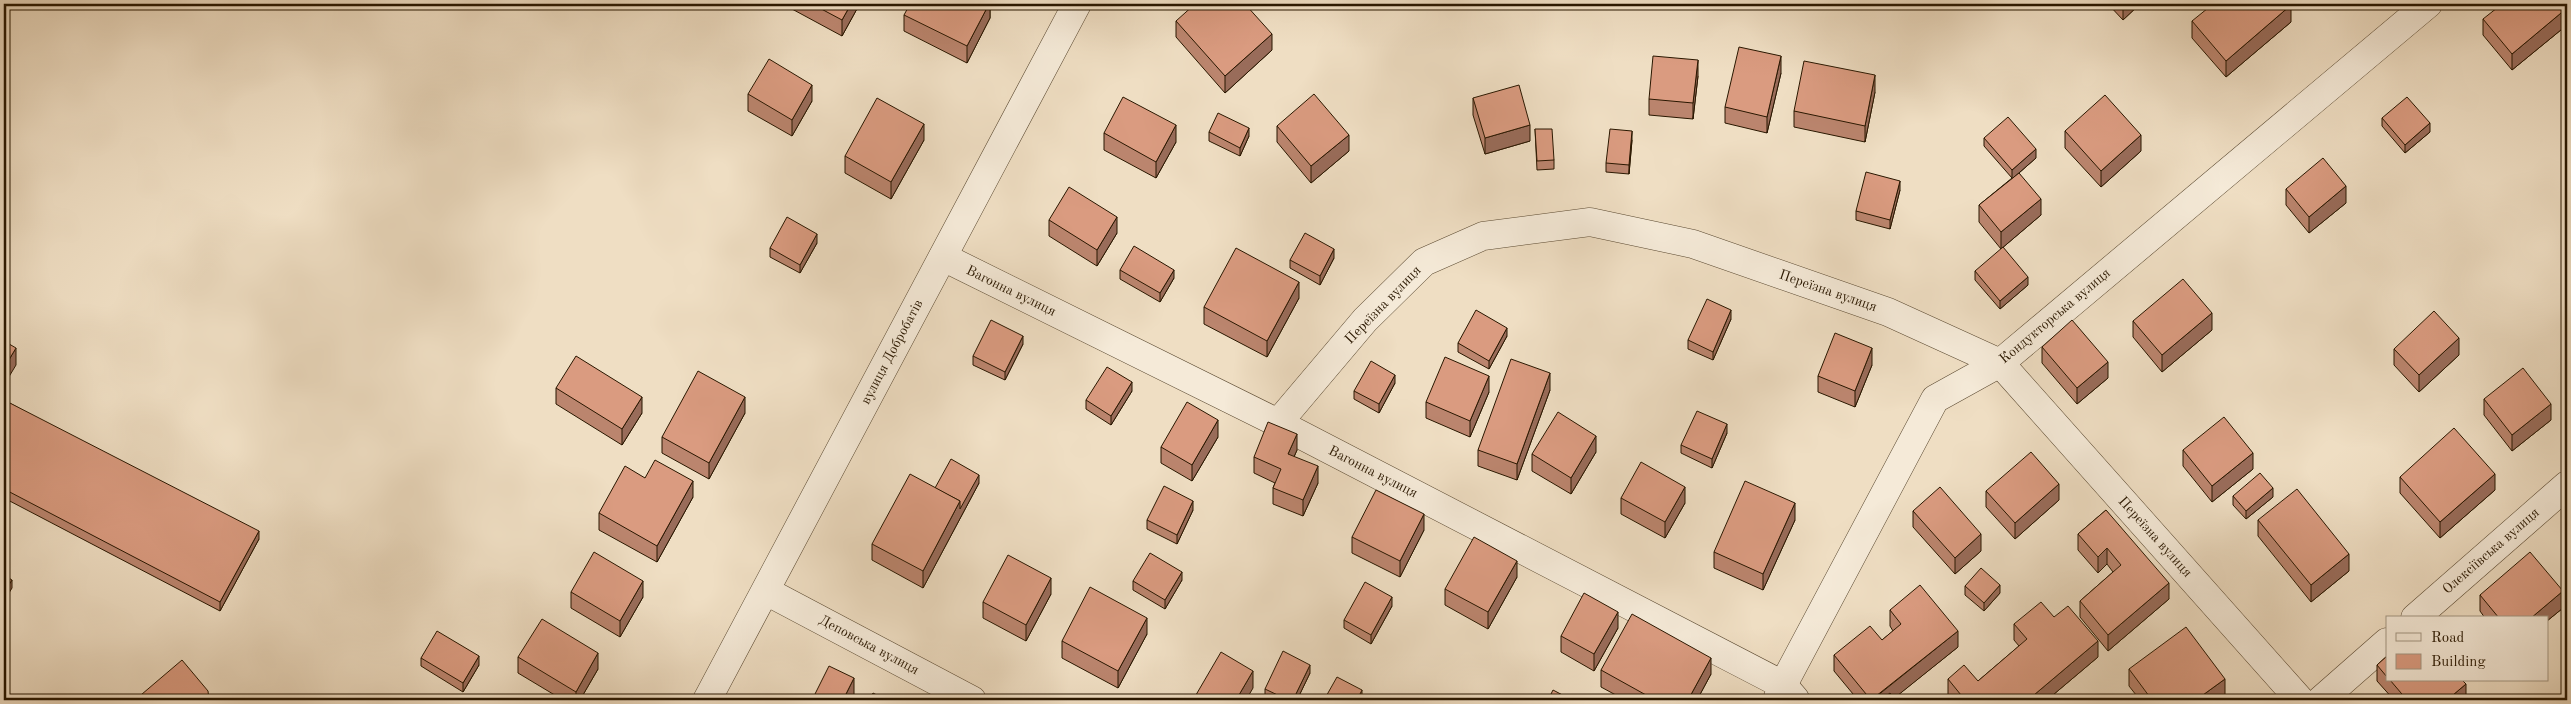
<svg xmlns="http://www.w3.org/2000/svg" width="2571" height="704" viewBox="0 0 2571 704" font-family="'Old Standard TT',serif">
  <rect width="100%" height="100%" fill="#efdec3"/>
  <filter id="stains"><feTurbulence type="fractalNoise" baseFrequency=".004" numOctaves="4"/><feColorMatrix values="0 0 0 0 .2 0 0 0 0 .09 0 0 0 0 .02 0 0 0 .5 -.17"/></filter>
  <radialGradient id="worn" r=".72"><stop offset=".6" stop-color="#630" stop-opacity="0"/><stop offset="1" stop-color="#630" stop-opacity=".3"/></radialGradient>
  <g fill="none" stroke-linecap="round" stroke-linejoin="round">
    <defs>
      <g id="minor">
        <path d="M943 257 1278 423 1783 685 1795 699"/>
        <path d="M1278 423 1365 320 1424 262 1483 236 1590 222 1693 244 1888 312 2000 363 2300 700"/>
        <path d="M766 591 972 700"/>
        <path d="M2415 618 2567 485"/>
        <path d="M1777 700 1783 685 1935 399 2000 363 2428 4"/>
        <path d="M2321 700 2387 642"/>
      </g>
      <path id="tertiary" d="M707 700 1077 4"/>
    </defs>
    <use href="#minor" stroke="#5a4931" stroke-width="29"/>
    <use href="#tertiary" stroke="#5a4931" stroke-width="29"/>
    <use href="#minor" stroke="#f5ead8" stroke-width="28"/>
    <use href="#tertiary" stroke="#f5ead8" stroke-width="28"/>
  </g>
  <g fill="#bb856e" stroke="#291700">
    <path d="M792 4H858V7L842 36 792 9Z"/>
    <path d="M990 4V18L967 63 904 31V15Z"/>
    <path d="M2108 4H2140L2123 20Z"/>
    <path d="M2567 4V25L2512 70 2483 35V19Z"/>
    <path d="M1176 21 1272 50 1225 93 1176 37Z"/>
    <path d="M2192 21 2291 22 2226 77 2192 38Z"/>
    <path d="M1781 73 1767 133 1725 123V107Z"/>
    <path d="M1698 76 1693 119 1649 115V99Z"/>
    <path d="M1875 92 1865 142 1794 127V111Z"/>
    <path d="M748 94 812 101 792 136 748 111Z"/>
    <path d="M1473 98 1530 141 1485 154 1473 115Z"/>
    <path d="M2382 118 2430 132 2405 153 2382 126Z"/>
    <path d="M1277 126 1349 151 1311 183 1277 142Z"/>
    <path d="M1535 129 1554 160V169L1537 170Z"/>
    <path d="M2065 131 2141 151 2101 187 2065 148Z"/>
    <path d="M1209 132 1249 136 1240 156 1209 141Z"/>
    <path d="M1104 133 1176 142 1156 178 1104 150Z"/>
    <path d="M1984 138 2036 158 2019 173 2041 215 2001 249 1979 222V205L2012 178 1984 146Z"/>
    <path d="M924 140 891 199 845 173V156Z"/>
    <path d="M1632 140 1629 174 1606 172V163Z"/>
    <path d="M2286 189 2346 203 2309 233 2286 205Z"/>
    <path d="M1900 190 1890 229 1856 220V211Z"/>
    <path d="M1049 220 1117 233 1097 266 1049 236Z"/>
    <path d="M817 243 800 273 770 257V248Z"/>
    <path d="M1334 258 1320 285 1290 268V260Z"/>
    <path d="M1120 270 1174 278 1160 302 1120 279Z"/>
    <path d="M1975 271 2028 285 2000 309 1975 280Z"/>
    <path d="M1299 298 1267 357 1204 324V307Z"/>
    <path d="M1731 319 1713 360 1688 349V340Z"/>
    <path d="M2133 321 2212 330 2162 372 2133 337Z"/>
    <path d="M1507 336 1489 369 1458 352V343Z"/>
    <path d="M1023 344 1005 380 973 365V356Z"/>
    <path d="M2042 347 2108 378 2077 404 2042 363Z"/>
    <path d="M2394 349 2459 355 2419 392 2394 365Z"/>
    <path d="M1872 365 1855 407 1818 392V376Z"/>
    <path d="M1395 383 1379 413 1354 399V391Z"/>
    <path d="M556 388 642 413 622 445 556 404Z"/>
    <path d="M1550 390 1517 480 1478 466V450Z"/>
    <path d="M1132 391 1111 425 1086 409V400Z"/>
    <path d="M1489 392 1470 437 1426 418V402Z"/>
    <path d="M2484 399 2551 420 2512 451 2484 415Z"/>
    <path d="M4 400 259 539 220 611 4 498Z"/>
    <path d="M745 413 709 479 662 453V437Z"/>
    <path d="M1727 433 1712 468 1681 453V445Z"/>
    <path d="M1218 437 1192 481 1161 463V447Z"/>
    <path d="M1297 450 1294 457 1318 483 1303 516 1273 504V488L1275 483 1254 473V457Z"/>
    <path d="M2183 450 2253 469 2212 502 2183 466Z"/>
    <path d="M1596 452 1571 494 1532 471V454Z"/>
    <path d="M2400 477 2495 490 2440 538 2400 493Z"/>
    <path d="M645 478 693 497 657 562 599 530V513Z"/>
    <path d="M979 483 923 588 872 560V544L935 488Z"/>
    <path d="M1986 491 2059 500 2015 539 1986 507Z"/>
    <path d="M2233 496 2273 497 2246 519 2233 505Z"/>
    <path d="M1621 498 1685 503 1665 538 1621 514Z"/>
    <path d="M1193 510 1177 544 1147 529V520Z"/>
    <path d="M2106 510 2169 599 2108 651 2080 617V601L2113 572 2107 564 2098 573 2078 550V534Z"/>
    <path d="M1913 511 1981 551 1955 574 1913 527Z"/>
    <path d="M1795 520 1763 590 1714 568V552Z"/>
    <path d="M2258 520 2349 571 2311 602 2258 536Z"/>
    <path d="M1424 530 1400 577 1352 553V537Z"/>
    <path d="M1517 577 1488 629 1445 605V589Z"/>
    <path d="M1182 580 1165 609 1133 590V581Z"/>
    <path d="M1965 586 2000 593 1984 611 1965 595Z"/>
    <path d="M571 592 643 597 620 637 571 608Z"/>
    <path d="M1051 594 1026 641 983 618V602Z"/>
    <path d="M2480 595 2563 608 2547 621V618H2485L2480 611Z"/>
    <path d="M1392 606 1371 644 1344 628V620Z"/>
    <path d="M1890 610 1958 647 1894 698 1896 700H1858L1834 671V655L1882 640 1893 631 1890 626Z"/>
    <path d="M2054 617 2098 657 2047 700H1952L1948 695V679L1978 681 2019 646 2014 640V624Z"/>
    <path d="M1618 628 1594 671 1561 652V636Z"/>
    <path d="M1147 634 1118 688 1062 658V641Z"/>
    <path d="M2387 656V680H2462L2466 700H2394L2377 681V665Z"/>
    <path d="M518 657 598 669 580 700H563L518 673Z"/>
    <path d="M421 658 479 665 463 692 421 666Z"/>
    <path d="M2129 669 2225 695 2218 700H2140L2129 686Z"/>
    <path d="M1601 670 1711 674 1697 700H1625L1601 687Z"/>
    <path d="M1310 673 1297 700H1271L1265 697V689Z"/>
  </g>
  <g fill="#996c5a" stroke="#291700">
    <path d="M851 4H858V7L842 36V20Z"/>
    <path d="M989 4H990V18L967 63V46Z"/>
    <path d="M2123 4H2140L2123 20Z"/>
    <path d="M2291 5V22L2226 77V61Z"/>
    <path d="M2567 8V25L2512 70V54Z"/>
    <path d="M1272 34V50L1225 93V76Z"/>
    <path d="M1781 56V73L1767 133V117Z"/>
    <path d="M1698 60V76L1693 119V103Z"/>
    <path d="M1875 75V92L1865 142V126Z"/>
    <path d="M812 85V101L792 136V120Z"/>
    <path d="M2430 123V132L2405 153V145Z"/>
    <path d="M924 124V140L891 199V182Z"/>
    <path d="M1176 125V142L1156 178V162Z"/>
    <path d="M1530 125V141L1485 154V138Z"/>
    <path d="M1249 128V136L1240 156V148Z"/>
    <path d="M1632 131V140L1629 174V165Z"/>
    <path d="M1349 135V151L1311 183V166Z"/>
    <path d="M2141 135V151L2101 187V171Z"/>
    <path d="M2036 149V158L2012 179V170Z"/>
    <path d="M1900 181V190L1890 229V220Z"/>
    <path d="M2346 186V203L2309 233V217Z"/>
    <path d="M2041 199V215L2001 249V232Z"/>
    <path d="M1117 217V233L1097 266V250Z"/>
    <path d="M817 234V243L800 273V265Z"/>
    <path d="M1334 249V258L1320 285V276Z"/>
    <path d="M1174 270V278L1160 302V293Z"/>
    <path d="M2028 277V285L2000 309V301Z"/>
    <path d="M1299 282V298L1267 357V341Z"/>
    <path d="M1731 310V319L1713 360V352Z"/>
    <path d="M2212 313V330L2162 372V355Z"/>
    <path d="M1507 328V336L1489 369V361Z"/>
    <path d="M1023 336V344L1005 380V372Z"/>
    <path d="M2459 338V355L2419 392V375Z"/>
    <path d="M16 348V365L4 385V368Z"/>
    <path d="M1872 348V365L1855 407V391Z"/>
    <path d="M2108 362V378L2077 404V388Z"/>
    <path d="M1550 373V390L1517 480V464Z"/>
    <path d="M1395 375V383L1379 413V404Z"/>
    <path d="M1489 376V392L1470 437V421Z"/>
    <path d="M1132 382V391L1111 425V416Z"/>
    <path d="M642 397V413L622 445V429Z"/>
    <path d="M745 397V413L709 479V463Z"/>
    <path d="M2551 404V420L2512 451V435Z"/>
    <path d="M1218 420V437L1192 481V465Z"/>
    <path d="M1727 424V433L1712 468V459Z"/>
    <path d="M1297 434V450L1288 470V454Z"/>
    <path d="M1596 436V452L1571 494V478Z"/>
    <path d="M2253 453V469L2212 502V486Z"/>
    <path d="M1318 466V483L1303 516V500Z"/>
    <path d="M2495 474V490L2440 538V522Z"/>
    <path d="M979 475V483L923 588V571L960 501Z"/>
    <path d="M693 481V497L657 562V546Z"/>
    <path d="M2059 484V500L2015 539V523Z"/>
    <path d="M1685 487V503L1665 538V522Z"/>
    <path d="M2273 488V497L2246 519V511Z"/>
    <path d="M1193 501V510L1177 544V535Z"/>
    <path d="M1795 503V520L1763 590V574Z"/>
    <path d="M1424 514V530L1400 577V561Z"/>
    <path d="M259 531V539L220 611V602Z"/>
    <path d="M1981 534V551L1955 574V558Z"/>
    <path d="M2107 548V564L2098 573V557Z"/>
    <path d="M2349 554V571L2311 602V585Z"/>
    <path d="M1517 561V577L1488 629V612Z"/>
    <path d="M1182 572V580L1165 609V600Z"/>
    <path d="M1051 578V594L1026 641V625Z"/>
    <path d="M12 580V588L4 601V592Z"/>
    <path d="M643 581V597L620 637V621Z"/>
    <path d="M2169 583V599L2108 651V635Z"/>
    <path d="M2000 585V593L1984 611V603Z"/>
    <path d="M2563 591V608L2547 621V618H2531Z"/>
    <path d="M1392 597V606L1371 644V635Z"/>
    <path d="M1618 612V628L1594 671V654Z"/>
    <path d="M1147 618V634L1118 688V671Z"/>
    <path d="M1958 631V647L1892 700H1872Z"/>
    <path d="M2098 641V657L2047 700H2028Z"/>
    <path d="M598 653V669L580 700H576V692Z"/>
    <path d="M479 656V665L463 692V683Z"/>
    <path d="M1711 658V674L1697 700H1688Z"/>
    <path d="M1310 665V673L1297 700H1293Z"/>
    <path d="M1253 671V688L1246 700H1236Z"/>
    <path d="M854 678V694L851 700H843Z"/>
    <path d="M2225 679V695L2218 700H2196Z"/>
    <path d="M2466 684V700H2447Z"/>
    <path d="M1362 690V700H1357Z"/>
  </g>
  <g fill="#da9b80" stroke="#291700">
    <path d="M812 4H851L842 20Z"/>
    <path d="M910 4H989L967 46 904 15Z"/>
    <path d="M1195 4H1245L1272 34 1225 76 1176 21Z"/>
    <path d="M2213 4H2289L2291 5 2226 61 2192 21Z"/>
    <path d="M2502 4H2567V8L2512 54 2483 19Z"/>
    <path d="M1739 47 1781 56 1767 117 1725 107Z"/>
    <path d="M1653 56 1698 60 1693 103 1649 99Z"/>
    <path d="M769 59 812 85 792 120 748 94Z"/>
    <path d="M1804 61 1875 75 1865 126 1794 111Z"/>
    <path d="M1519 85 1530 125 1485 138 1473 98Z"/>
    <path d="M1314 94 1349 135 1311 166 1277 126Z"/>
    <path d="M2105 95 2141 135 2101 171 2065 131Z"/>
    <path d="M1123 97 1176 125 1156 162 1104 133Z"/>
    <path d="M2407 97 2430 123 2405 145 2382 118Z"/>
    <path d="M877 98 924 124 891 182 845 156Z"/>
    <path d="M1218 113 1249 128 1240 148 1209 132Z"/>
    <path d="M2008 117 2036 149 2012 170 1984 138Z"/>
    <path d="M1535 129H1552L1554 160 1537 161Z"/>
    <path d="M1610 129 1632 131 1629 165 1606 163Z"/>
    <path d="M2323 158 2346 186 2309 217 2286 189Z"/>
    <path d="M1866 172 1900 181 1890 220 1856 211Z"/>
    <path d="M2019 173 2041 199 2001 232 1979 205Z"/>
    <path d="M1069 187 1117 217 1097 250 1049 220Z"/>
    <path d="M787 217 817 234 800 265 770 248Z"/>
    <path d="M1305 233 1334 249 1320 276 1290 260Z"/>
    <path d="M1134 246 1174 270 1160 293 1120 270Z"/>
    <path d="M2003 247 2028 277 2000 301 1975 271Z"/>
    <path d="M1236 248 1299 282 1267 341 1204 307Z"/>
    <path d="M2183 279 2212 313 2162 355 2133 321Z"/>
    <path d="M1707 299 1731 310 1713 352 1688 340Z"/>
    <path d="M1476 310 1507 328 1489 361 1458 343Z"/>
    <path d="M2434 311 2459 338 2419 375 2394 349Z"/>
    <path d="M991 320 1023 336 1005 372 973 356Z"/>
    <path d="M2072 320 2108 362 2077 388 2042 347Z"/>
    <path d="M1835 333 1872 348 1855 391 1818 376Z"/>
    <path d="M4 341 16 348 4 368Z"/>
    <path d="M576 356 642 397 622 429 556 388Z"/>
    <path d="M1445 357 1489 376 1470 421 1426 402Z"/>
    <path d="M1511 359 1550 373 1517 464 1478 450Z"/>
    <path d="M1371 361 1395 375 1379 404 1354 391Z"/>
    <path d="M1107 367 1132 382 1111 416 1086 400Z"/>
    <path d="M2523 368 2551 404 2512 435 2484 399Z"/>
    <path d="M698 371 745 397 709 463 662 437Z"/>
    <path d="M4 400 259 531 220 602 4 489Z"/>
    <path d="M1187 402 1218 420 1192 465 1161 447Z"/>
    <path d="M1697 411 1727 424 1712 459 1681 445Z"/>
    <path d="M1558 412 1596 436 1571 478 1532 454Z"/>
    <path d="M2224 417 2253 453 2212 486 2183 450Z"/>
    <path d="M1268 422 1297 434 1288 454 1318 466 1303 500 1273 488 1281 469 1254 457Z"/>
    <path d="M2454 428 2495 474 2440 522 2400 477Z"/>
    <path d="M2031 452 2059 484 2015 523 1986 491Z"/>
    <path d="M951 459 979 475 960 509V501L935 488Z"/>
    <path d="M655 460 693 481 657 546 599 513 625 466 645 478Z"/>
    <path d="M1641 462 1685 487 1665 522 1621 498Z"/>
    <path d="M2260 473 2273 488 2246 511 2233 496Z"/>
    <path d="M910 474 960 501 923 571 872 544Z"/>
    <path d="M1745 481 1795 503 1763 574 1714 552Z"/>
    <path d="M1164 486 1193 501 1177 535 1147 520Z"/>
    <path d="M1940 487 1981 534 1955 558 1913 511Z"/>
    <path d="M2297 489 2349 554 2311 585 2258 520Z"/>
    <path d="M1376 490 1424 514 1400 561 1352 537Z"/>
    <path d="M2106 510 2169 583 2108 635 2080 601 2121 565 2107 548 2098 557 2078 534Z"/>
    <path d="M1474 537 1517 561 1488 612 1445 589Z"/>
    <path d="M594 552 643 581 620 621 571 592Z"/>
    <path d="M2530 552 2563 591 2531 618H2499L2480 595Z"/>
    <path d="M1150 553 1182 572 1165 600 1133 581Z"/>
    <path d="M1008 555 1051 578 1026 625 983 602Z"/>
    <path d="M1981 568 2000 585 1984 603 1965 586Z"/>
    <path d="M4 575 12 580 4 592Z"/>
    <path d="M1365 582 1392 597 1371 635 1344 620Z"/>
    <path d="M1920 585 1958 631 1871 700 1834 655 1870 626 1882 640 1901 624 1890 610Z"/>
    <path d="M1090 587 1147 618 1118 671 1062 641Z"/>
    <path d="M1584 593 1618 612 1594 654 1561 636Z"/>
    <path d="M2041 602 2054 617 2068 606 2098 641 2028 700H1955L1961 695 1948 679 1964 665 1978 681 2027 639 2014 624Z"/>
    <path d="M1632 614 1711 658 1688 700H1655L1601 670Z"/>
    <path d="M542 619 598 653 576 692 518 657Z"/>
    <path d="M2186 627 2225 679 2196 700H2152L2129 669Z"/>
    <path d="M437 631 479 656 463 683 421 658Z"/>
    <path d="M1283 651 1310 665 1293 700H1288L1265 689Z"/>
    <path d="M1221 652 1253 671 1236 700H1193Z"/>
    <path d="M2387 656V677L2377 665Z"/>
    <path d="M182 660 208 691 209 700H135Z"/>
    <path d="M829 666 854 678 843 700H812Z"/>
    <path d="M1337 677 1362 690 1357 700H1324Z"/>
    <path d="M2390 680H2462L2466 684 2447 700H2407Z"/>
    <path d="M1553 690 1572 700H1548Z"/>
    <path d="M873 693 886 700H869Z"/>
    <path d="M1890 693 1896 700H1881Z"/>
    <path d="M485 695 494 700H482Z"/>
  </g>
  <g text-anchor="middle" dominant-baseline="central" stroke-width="4" stroke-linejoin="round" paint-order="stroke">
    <g font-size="14" fill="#291700" stroke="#f5ead8">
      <text transform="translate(1011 291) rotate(26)">Вагонна вулиця</text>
      <text transform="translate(1828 291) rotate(19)">Переїзна вулиця</text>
      <text transform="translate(1383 305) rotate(-46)">Переїзна вулиця</text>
      <text transform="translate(2055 316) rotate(-40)">Кондукторська вулиця</text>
      <text transform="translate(892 352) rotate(-62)">вулиця Добробатів</text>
      <text transform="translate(1373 472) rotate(27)">Вагонна вулиця</text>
      <text transform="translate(2155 537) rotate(48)">Переїзна вулиця</text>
      <text transform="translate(2491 551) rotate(-41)">Олексіївська вулиця</text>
      <text transform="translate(869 645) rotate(28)">Деповська вулиця</text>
    </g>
  </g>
  <rect width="2571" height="704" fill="none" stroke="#efdec3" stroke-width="20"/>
  <rect x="5" y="5" width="2561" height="694" fill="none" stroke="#291700" stroke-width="2.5"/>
  <rect x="10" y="10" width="2551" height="684" fill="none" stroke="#291700"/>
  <rect x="2386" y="616" width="162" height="65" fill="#f5ead8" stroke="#a39682"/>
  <rect x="2396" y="633" width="25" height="8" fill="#f5ead8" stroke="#a39682"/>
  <text x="2431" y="642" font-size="15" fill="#291700">Road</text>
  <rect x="2396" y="654" width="25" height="15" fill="#da9b80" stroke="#a39682"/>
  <text x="2431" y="666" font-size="15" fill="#291700">Building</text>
  <rect width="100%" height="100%" filter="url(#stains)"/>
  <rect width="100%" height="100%" fill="url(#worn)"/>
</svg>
